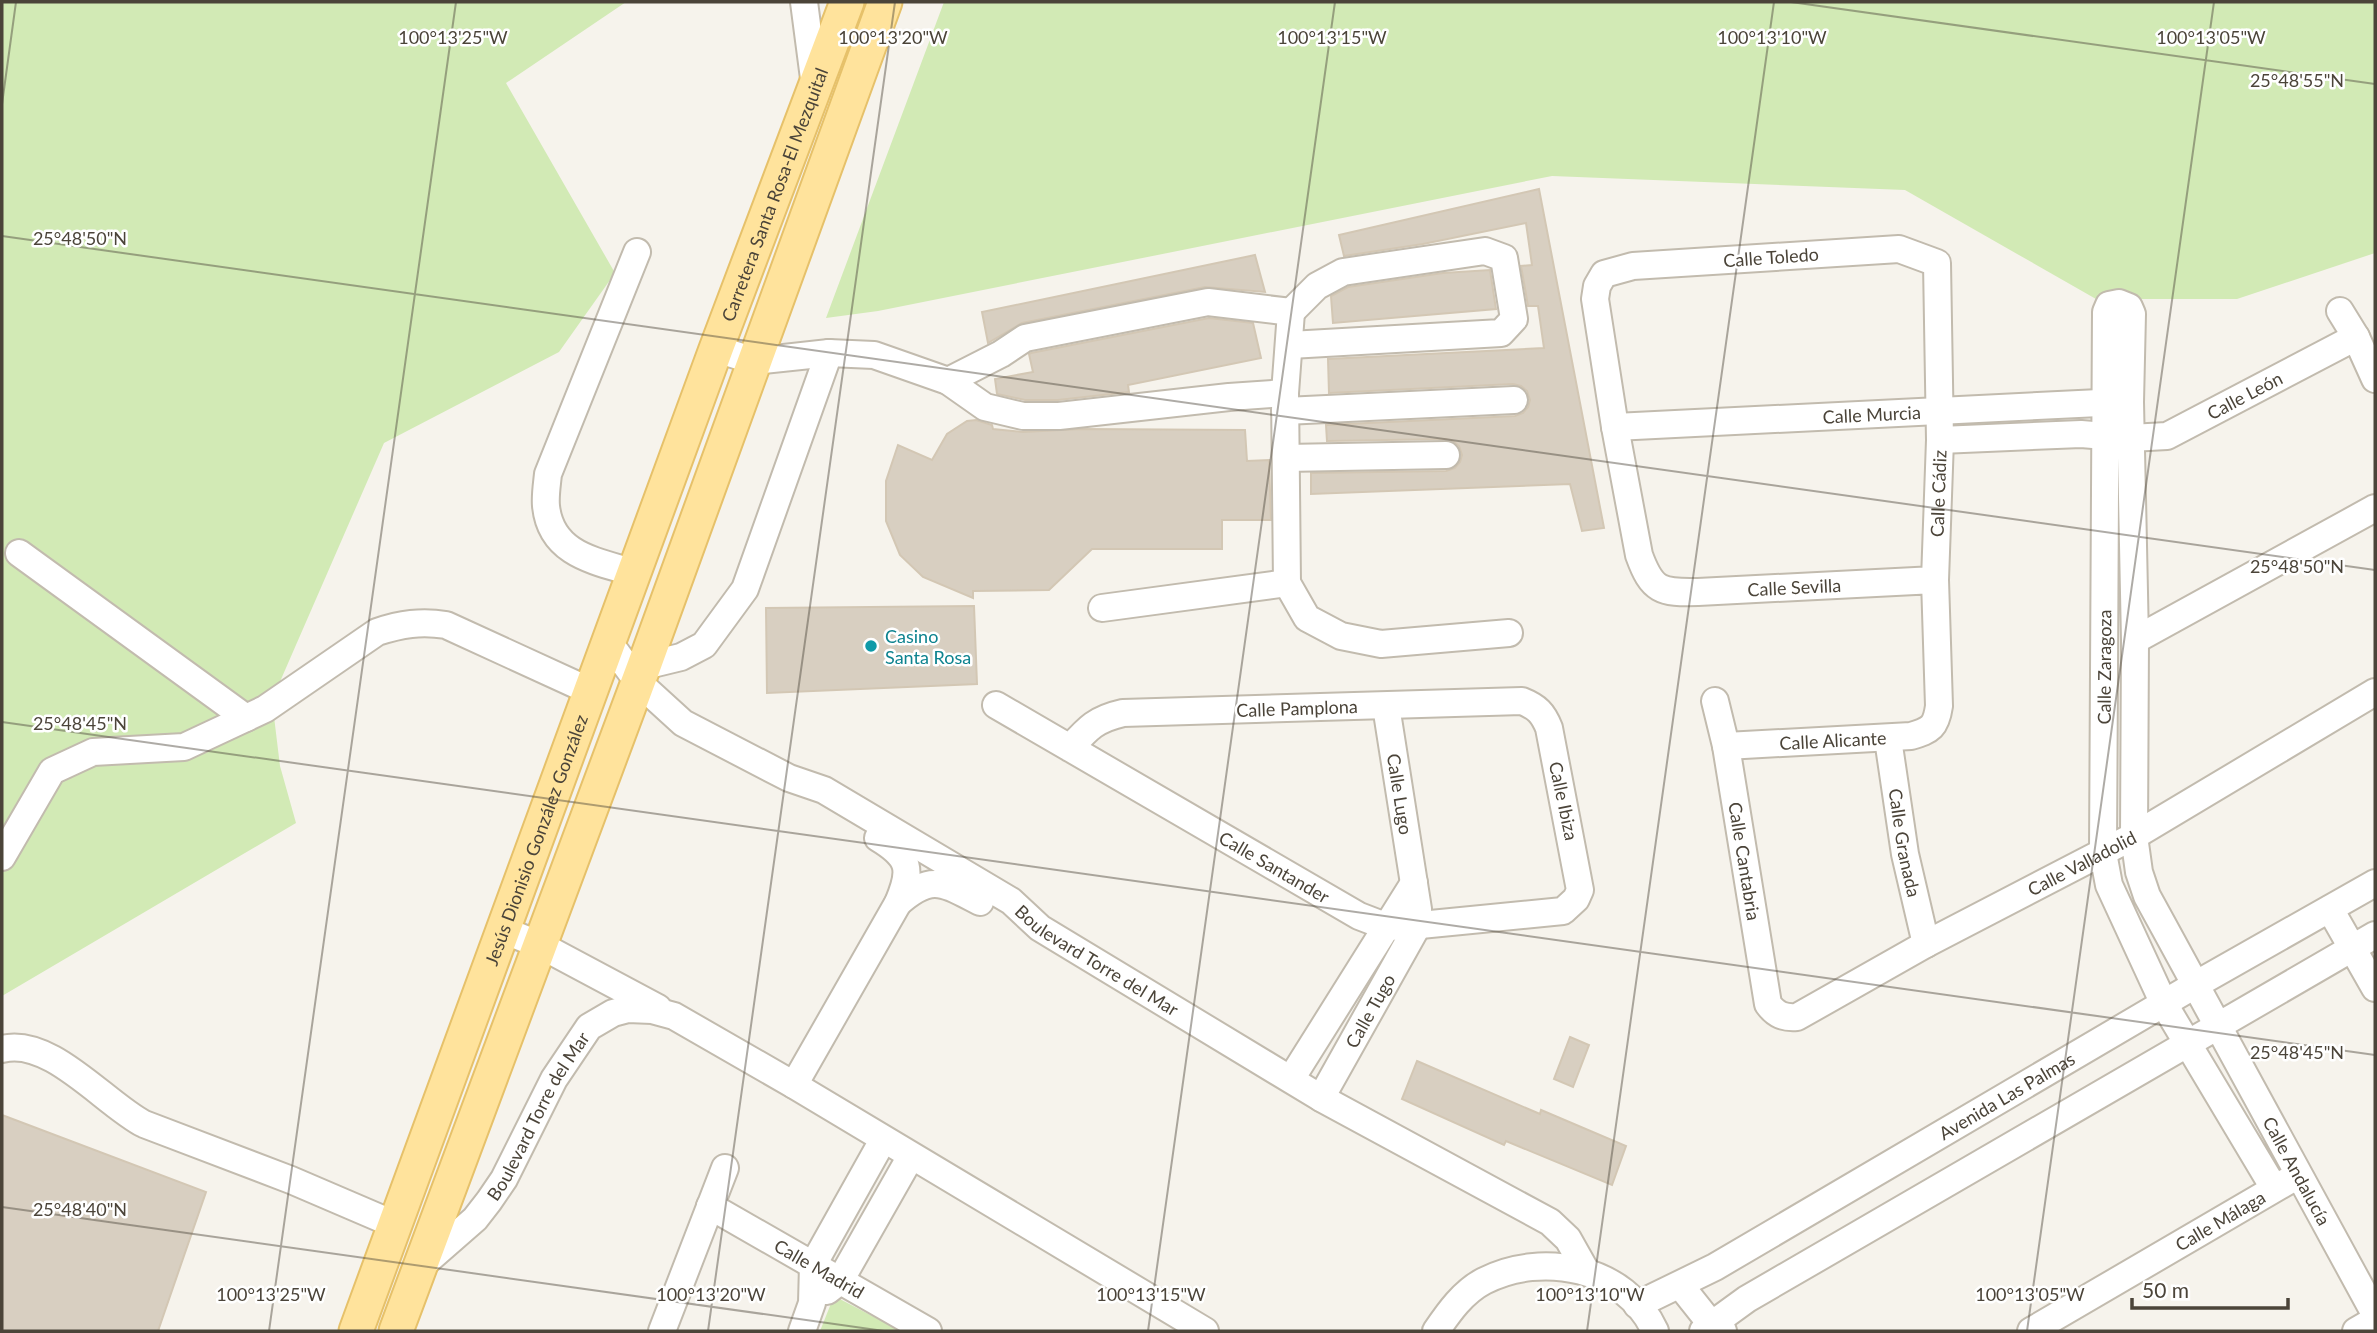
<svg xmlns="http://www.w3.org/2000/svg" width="2377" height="1333" viewBox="0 0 2377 1333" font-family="Lato,sans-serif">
  <rect width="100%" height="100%" fill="#f6f3ec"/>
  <g fill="#d2eab5">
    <path d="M2 2H626L506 83 615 273 559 352 384 443 272 700 280 766 296 823 2 996Z"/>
    <path d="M944 2H2375V253L2237 299H2096L1905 190 1552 176 878 311 826 318Z"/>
    <path d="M834 1296 901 1331H820Z"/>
  </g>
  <g fill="#d8cfc1" stroke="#d3c7b4" stroke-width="2">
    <path d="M1539 189 1604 528 1582 531 1570 484 1311 494V473L1446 471 1455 468 1460 462 1462 455 1459 446 1453 441 1446 439 1327 441 1326 425 1515 416 1523 413 1528 407 1530 400 1527 391 1521 386 1513 384 1329 393 1328 359 1544 348 1538 306H1528L1521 266 1532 265 1526 223 1423 244 1344 256 1339 235Z"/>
    <path d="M1255 255 1265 292 1205 287 1022 323 988 343 982 312Z"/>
    <path d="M1490 270 1496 309 1333 323 1331 296 1348 287 1443 273Z"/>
    <path d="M1209 318 1253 323 1261 358 1128 385 1129 392 1058 400H1025L997 394 995 379 1033 372 1029 354 1031 353Z"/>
    <path d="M976 420 992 425 993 429 1023 432 1081 429 1245 430 1247 461 1269 460 1271 520H1222V549H1092L1049 590 973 591V598L923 577 900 555 886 521V481L898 445 932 460 947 434 967 421Z"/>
    <path d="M974 606 977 684 767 693 766 608Z"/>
    <path d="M1570 1037 1589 1045 1573 1087 1554 1079Z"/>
    <path d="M1417 1061 1540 1114 1541 1110 1626 1146 1612 1185 1506 1141 1504 1145 1402 1099Z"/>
    <path d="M2 1115 206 1192 158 1331H2Z"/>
  </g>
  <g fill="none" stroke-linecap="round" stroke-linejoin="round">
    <defs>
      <g id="minor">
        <path d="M804 2 815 86"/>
        <path d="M2340 311 2356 337 2375 379"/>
        <path d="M1290 345 1501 333 1514 319 1504 258 1485 251 1343 272 1317 286 1291 312"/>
        <path d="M716 349 755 361 829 353 874 355 948 381 985 407 1023 416H1059L1229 397 1285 393 1287 583 1307 618 1341 636 1381 644 1509 633"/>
        <path d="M948 381 1001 354 1025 338 1208 302 1291 312 1285 393"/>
        <path d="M1285 411 1514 400"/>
        <path id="s1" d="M1615 427 2120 402"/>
        <path id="s2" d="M1940 440 2081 434 2130 438 2167 436 2356 337"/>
        <path d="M1286 458 1446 455"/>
        <path d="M19 553 246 718 265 709 377 632C401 624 421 621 446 625L590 691"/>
        <path d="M635 573C596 561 551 555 546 506 545 496 547 484 548 474L637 252"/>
        <path d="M1102 608 1287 583"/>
        <path d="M2135 640 2375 508"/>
        <path id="s3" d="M609 646 616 652 638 682 683 723 789 778 824 790 1011 901 1040 928 1321 1098 1550 1222 1568 1239 1586 1271"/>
        <path d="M644 666 681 657 704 645 745 589 829 353"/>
        <path id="s4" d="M1715 701 1726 746 1768 1004C1776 1015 1784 1018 1797 1017L1926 944 2134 836 2375 692"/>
        <path id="s5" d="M996 705 1359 916 1385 926 1400 927 1563 911 1576 899 1580 890 1549 728C1543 713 1537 707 1522 701L1123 713C1096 719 1088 728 1070 748"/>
        <path id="s6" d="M1888 739 1905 854 1926 944"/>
        <path id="s7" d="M1726 746 1911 736C1931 730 1936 727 1939 706L1935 580 1940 440 1937 263 1899 249 1633 266 1604 274 1597 286 1595 299 1615 427 1639 555C1652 591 1661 593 1698 592L1935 580"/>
        <path d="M2 857 52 771 93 752 184 747 246 718"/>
        <path d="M898 903C932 873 943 883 980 902"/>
        <path d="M2330 909 2375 988"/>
        <path d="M503 930 540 945 658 1008"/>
        <path d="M2 1049C50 1036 105 1104 144 1124L291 1180 396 1225"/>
        <path d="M1291 1079 1414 883"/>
        <path d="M794 1085 898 903C912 870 911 858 878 838"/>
        <path id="s8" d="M1321 1098 1418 925V909L1386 706"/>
        <path id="s9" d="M2274 1188 2164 1004 2109 885 2103 853 2106 312 2109 305 2119 303 2129 307 2132 314 2130 402 2135 640 2134 836 2139 872 2147 896 2164 927 2375 1314"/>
        <path id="s10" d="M710 1206 928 1331"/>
        <path id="s11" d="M420 1267 475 1219 489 1201 504 1179 554 1079 589 1027 613 1013 628 1009 652 1010 674 1016 794 1085 1205 1331"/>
        <path d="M1680 1285 1711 1324 1723 1331"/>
        <path d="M827 1291 840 1281 911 1156"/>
        <path id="s12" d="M1637 1305 1715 1267 2195 985 2375 883"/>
        <path d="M662 1331 725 1168"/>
        <path d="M802 1331 812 1303 813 1265 883 1140"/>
        <path d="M1436 1331C1449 1312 1463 1292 1484 1281 1542 1251 1626 1267 1655 1331"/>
        <path d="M1703 1331 1747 1299 2375 935"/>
        <path id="s13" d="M2031 1331 2288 1181"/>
        <path d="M2356 1331 2375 1320"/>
      </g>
      <g id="major">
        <path id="s14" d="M356 1331 716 349 847 2"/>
        <path d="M396 1331 644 666 885 2"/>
      </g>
    </defs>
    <use href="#minor" stroke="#c2bbae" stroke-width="30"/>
    <use href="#major" stroke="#e6c16a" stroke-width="37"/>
    <use href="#minor" stroke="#fff" stroke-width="26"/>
    <use href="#major" stroke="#ffe39c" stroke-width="33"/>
  </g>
  <path fill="none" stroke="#4b4439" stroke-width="2" stroke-opacity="0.45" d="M1791 2 2375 84M2 104 16 2M2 236 2375 570M2 722 2375 1055M2 1207 884 1331M269 1331 456 2M708 1331 895 2M1148 1331 1335 2M1587 1331 1774 2M2027 1331 2214 2"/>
  <circle fill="#0f9aa8" stroke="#fff" stroke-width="2.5" cx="871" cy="646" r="7"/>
  <g text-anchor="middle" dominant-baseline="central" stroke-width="5" stroke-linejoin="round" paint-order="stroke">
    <g font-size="18" fill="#4b4439" stroke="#fff">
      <text stroke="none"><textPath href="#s14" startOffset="1211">Carretera Santa Rosa-El Mezquital</textPath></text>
      <text transform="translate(1771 257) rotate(-4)">Calle Toledo</text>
      <text stroke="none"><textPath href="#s2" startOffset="315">Calle León</textPath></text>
      <text stroke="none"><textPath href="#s1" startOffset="257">Calle Murcia</textPath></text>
      <text stroke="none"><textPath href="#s7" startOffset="443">Calle Cádiz</textPath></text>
      <text stroke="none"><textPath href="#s7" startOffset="1472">Calle Sevilla</textPath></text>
      <text stroke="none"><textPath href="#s9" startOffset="564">Calle Zaragoza</textPath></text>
      <text transform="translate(1297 708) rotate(-2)">Calle Pamplona</text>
      <text stroke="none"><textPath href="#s7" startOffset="107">Calle Alicante</textPath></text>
      <text transform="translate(1400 794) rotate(81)">Calle Lugo</text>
      <text transform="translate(1564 801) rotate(78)">Calle Ibiza</text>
      <text stroke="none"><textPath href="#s14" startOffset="523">Jesús Dionisio González González</textPath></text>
      <text stroke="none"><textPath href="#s6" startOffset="105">Calle Granada</textPath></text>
      <text stroke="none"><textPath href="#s4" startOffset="163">Calle Cantabria</textPath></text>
      <text stroke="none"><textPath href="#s4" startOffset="665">Calle Valladolid</textPath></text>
      <text stroke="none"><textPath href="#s5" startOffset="322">Calle Santander</textPath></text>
      <text stroke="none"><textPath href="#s3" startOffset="586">Boulevard Torre del Mar</textPath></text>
      <text stroke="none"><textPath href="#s8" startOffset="100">Calle Tugo</textPath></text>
      <text stroke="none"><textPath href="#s12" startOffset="425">Avenida Las Palmas</textPath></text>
      <text stroke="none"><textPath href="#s11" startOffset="194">Boulevard Torre del Mar</textPath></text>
      <text stroke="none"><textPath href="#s9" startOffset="1852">Calle Andalucía</textPath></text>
      <text stroke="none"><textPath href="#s13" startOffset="219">Calle Málaga</textPath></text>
      <text stroke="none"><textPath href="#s10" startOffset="126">Calle Madrid</textPath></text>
    </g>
    <g font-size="18" fill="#0d838f" stroke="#fff" text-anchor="start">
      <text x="885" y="636">Casino<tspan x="885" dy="21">Santa Rosa</tspan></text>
    </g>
  </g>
  <g font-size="18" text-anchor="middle" fill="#4b4439" stroke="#fff" stroke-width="5" stroke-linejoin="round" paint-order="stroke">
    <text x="453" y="44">100°13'25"W</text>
    <text x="893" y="44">100°13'20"W</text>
    <text x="1332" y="44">100°13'15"W</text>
    <text x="1772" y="44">100°13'10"W</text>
    <text x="2211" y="44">100°13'05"W</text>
    <text x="2297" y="87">25°48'55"N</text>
    <text x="80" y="245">25°48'50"N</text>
    <text x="2297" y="573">25°48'50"N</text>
    <text x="80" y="730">25°48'45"N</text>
    <text x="2297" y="1059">25°48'45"N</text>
    <text x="80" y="1216">25°48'40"N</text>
    <text x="271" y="1301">100°13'25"W</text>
    <text x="711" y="1301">100°13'20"W</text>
    <text x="1151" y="1301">100°13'15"W</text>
    <text x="1590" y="1301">100°13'10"W</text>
    <text x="2030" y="1301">100°13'05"W</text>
  </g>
  <rect width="2377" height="1333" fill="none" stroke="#4b4439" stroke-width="7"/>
  <path d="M2132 1298v10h156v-10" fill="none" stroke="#4b4439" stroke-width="3.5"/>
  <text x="2142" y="1298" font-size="21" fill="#4b4439" stroke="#ffffff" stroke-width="5" paint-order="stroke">50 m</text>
</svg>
